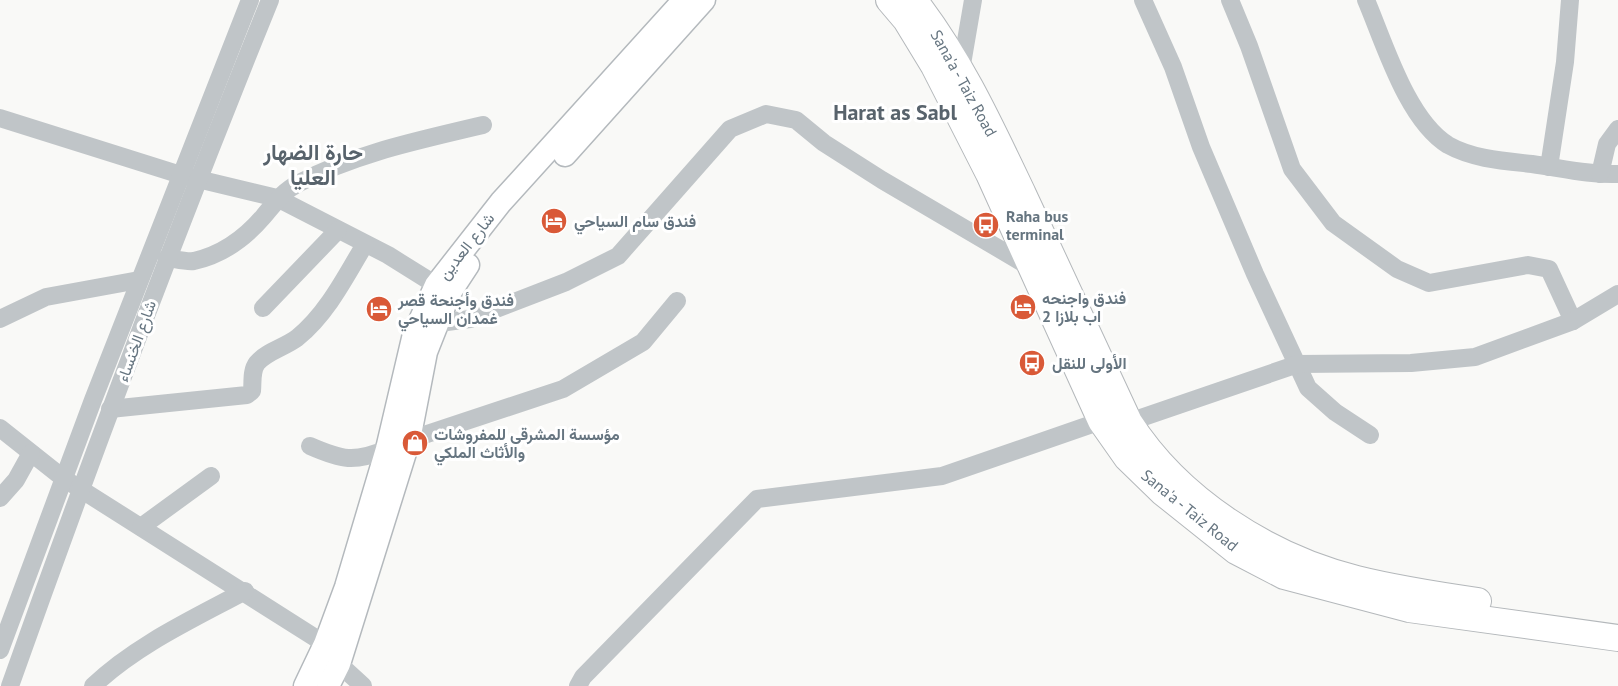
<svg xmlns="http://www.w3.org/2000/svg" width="1618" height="686" viewBox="0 0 1618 686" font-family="'PT Sans',Vazirmatn,sans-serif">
  <rect width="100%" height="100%" fill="#f9f9f7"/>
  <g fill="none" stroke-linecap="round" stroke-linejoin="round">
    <defs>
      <g id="major">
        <path d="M565 155 704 0"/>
        <path d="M305 686 325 644 346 587 387 449 414 334 436 285 501 202 684 0"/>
        <path d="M328 686 339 664 409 440 426 352 449 294 468 265"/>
      </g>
      <g id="highway">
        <path d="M889 0 906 20 934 66 989 174 1101 421 1127 458 1162 492 1236 551 1284 576 1409 609 1618 638"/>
        <path d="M914 0C960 59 991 127 1023 194 1059 270 1094 346 1129 422 1178 499 1268 557 1357 579 1397 589 1437 595 1478 601"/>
      </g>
    </defs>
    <use href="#major" stroke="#b4b9bd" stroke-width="25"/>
    <use href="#highway" stroke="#b4b8bb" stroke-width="28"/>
    <g stroke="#c0c5c8" stroke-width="18">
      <path d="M1143 0 1173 67 1201 147 1255 274 1308 388 1335 412 1370 435"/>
      <path d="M1230 0 1249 46 1292 169 1333 223 1397 269 1429 283 1528 265 1549 269 1573 321"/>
      <path d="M1366 0C1384 42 1407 120 1448 145 1473 159 1504 161 1532 164 1561 168 1589 175 1618 174"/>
      <path d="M961 70 973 0"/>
      <path d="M0 118 181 175 277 198 388 255 436 285"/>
      <path d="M1549 167 1565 62 1570 0"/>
      <path d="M1600 174 1607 144 1618 129"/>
      <path d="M167 258C175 259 186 262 194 261 221 255 245 238 263 217 274 204 283 191 299 183 356 153 421 140 483 125"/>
      <path d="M263 308 338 230"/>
      <path d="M0 319 46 297 139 280"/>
      <path d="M439 323 470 319 566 282 618 256 730 129 766 114 796 120 824 143 882 180 1030 267"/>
      <path d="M110 409 247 395 252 391C253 382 251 371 257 363 266 352 285 347 297 338 327 314 346 276 365 244"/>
      <path d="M1129 422 1298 364 1411 363 1475 357 1573 321 1618 294"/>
      <path d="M0 428 63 478 325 644"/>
      <path d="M409 440 563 389 643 342 677 301"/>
      <path d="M310 446C342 460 354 463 387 449"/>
      <path d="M0 498 16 480 31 453"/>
      <path d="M141 527 211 476"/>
      <path d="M0 650 93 400 250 0"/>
      <path d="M339 664 363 686"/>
      <path d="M10 686C92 455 178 227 270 0"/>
      <path d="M93 686C136 645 193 619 245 591"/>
      <path d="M578 686 583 677 757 499 942 476 1101 421"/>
    </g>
    <use href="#major" stroke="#fff" stroke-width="22"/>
    <use href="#highway" stroke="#fff" stroke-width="26"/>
  </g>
  <defs>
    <symbol id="hotel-disc" viewBox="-11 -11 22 22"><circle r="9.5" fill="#d95937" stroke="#fff"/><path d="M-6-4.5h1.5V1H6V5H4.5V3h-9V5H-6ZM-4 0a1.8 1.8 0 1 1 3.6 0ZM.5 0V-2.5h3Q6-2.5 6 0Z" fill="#fff"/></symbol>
    <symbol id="bus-disc" viewBox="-11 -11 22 22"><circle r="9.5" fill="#d95937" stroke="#fff"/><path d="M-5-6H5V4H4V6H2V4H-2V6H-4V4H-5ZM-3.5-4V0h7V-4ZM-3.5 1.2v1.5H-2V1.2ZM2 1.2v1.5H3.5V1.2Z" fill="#fff"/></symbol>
    <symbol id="shop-disc" viewBox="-11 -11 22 22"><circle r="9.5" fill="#d95937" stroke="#fff"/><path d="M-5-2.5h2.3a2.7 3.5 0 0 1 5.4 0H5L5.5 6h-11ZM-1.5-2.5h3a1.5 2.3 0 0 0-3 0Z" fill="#fff"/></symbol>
  </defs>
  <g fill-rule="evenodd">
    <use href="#hotel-disc" x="539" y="206" width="30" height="30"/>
    <use href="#bus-disc" x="971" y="210" width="30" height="30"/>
    <use href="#hotel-disc" x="1008" y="292" width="30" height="30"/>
    <use href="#hotel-disc" x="364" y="294" width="30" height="30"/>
    <use href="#bus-disc" x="1017" y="348" width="30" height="30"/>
    <use href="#shop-disc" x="400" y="428" width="30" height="30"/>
  </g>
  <g text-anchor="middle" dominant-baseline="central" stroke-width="6" stroke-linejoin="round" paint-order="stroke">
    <g font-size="16" fill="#667580" stroke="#fff">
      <text transform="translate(964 83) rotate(61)">Sana'a - Taiz Road</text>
      <text transform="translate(466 246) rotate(-52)">شارع العدين</text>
      <text transform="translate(136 341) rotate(-70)">شارع الخنساء</text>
      <text transform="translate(1190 510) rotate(39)">Sana'a - Taiz Road</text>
    </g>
    <g font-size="16" font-weight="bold" fill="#667580" stroke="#fff" text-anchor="start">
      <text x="1006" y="216">Raha bus<tspan x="1006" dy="18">terminal</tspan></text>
      <text x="574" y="221">فندق سام السياحي</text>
      <text x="1042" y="298">فندق واجنحه<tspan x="1042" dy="18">اب بلازا 2</tspan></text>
      <text x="398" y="300">فندق وأجنحة قصر<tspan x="398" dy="18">غمدان السياحي</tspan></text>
      <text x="1052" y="363">الأولى للنقل</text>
      <text x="434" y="434">مؤسسة المشرقي للمفروشات<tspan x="434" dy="18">والأثاث الملكي</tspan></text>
    </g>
    <g font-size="22" font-weight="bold" fill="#58636c" stroke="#fff">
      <text x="895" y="112">Harat as Sabl</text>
      <text x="313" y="152">حارة الضهار<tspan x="313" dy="25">العليا</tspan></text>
    </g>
  </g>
</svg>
